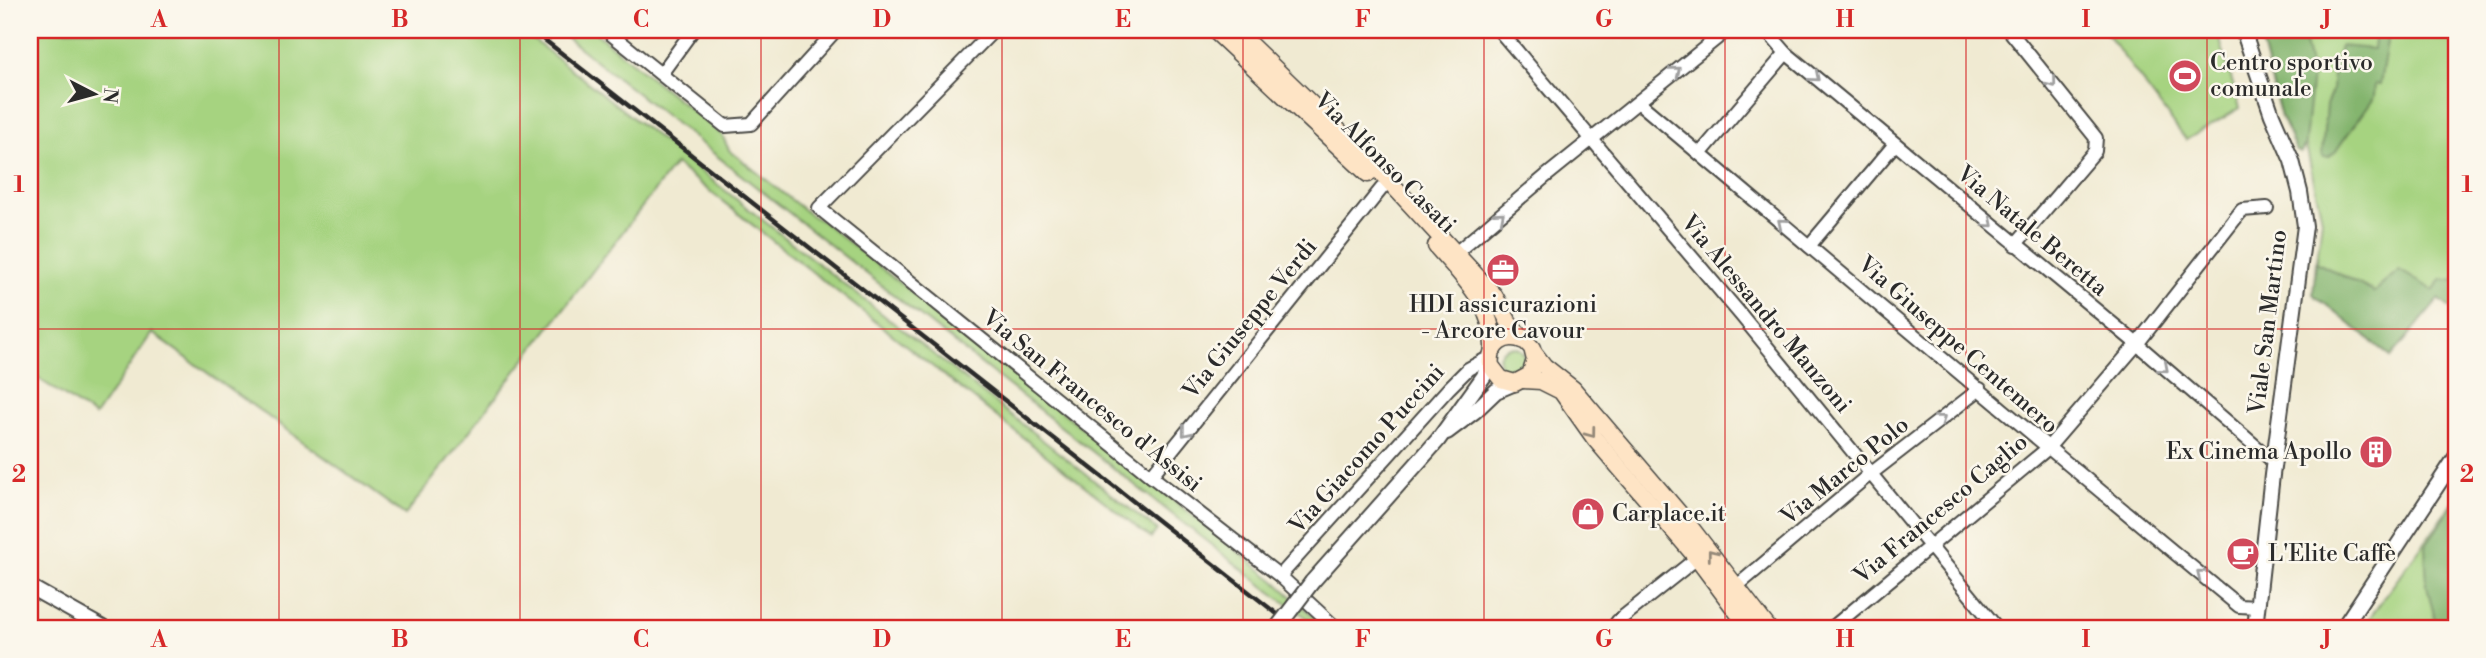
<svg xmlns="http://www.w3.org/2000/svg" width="2486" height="658" viewBox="0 0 2486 658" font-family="'Libre Bodoni',serif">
  <rect width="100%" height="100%" fill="#fbf7ec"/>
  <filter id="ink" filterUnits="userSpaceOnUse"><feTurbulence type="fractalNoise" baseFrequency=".0143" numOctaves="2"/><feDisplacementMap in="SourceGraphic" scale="14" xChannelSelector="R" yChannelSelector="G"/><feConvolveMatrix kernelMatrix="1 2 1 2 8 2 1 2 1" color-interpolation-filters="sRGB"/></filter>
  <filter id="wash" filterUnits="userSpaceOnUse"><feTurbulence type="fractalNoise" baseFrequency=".00686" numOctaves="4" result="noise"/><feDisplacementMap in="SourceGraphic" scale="28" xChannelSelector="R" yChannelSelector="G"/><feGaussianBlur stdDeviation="1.57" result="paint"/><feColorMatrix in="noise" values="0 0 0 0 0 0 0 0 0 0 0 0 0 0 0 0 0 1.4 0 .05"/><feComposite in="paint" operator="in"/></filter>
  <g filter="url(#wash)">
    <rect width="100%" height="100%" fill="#f0ead2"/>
    <g fill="#a6d380" stroke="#687f56" stroke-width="2">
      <path d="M30 30H521L1157 530 1151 538 675 164 405 515 152 333 95 416 30 373Z"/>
      <path d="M557 30H592L722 135 729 150 813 217 822 221 1275 581 1326 628H1322L1276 596Z"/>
      <path d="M2104 30H2217L2240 108 2186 140Z"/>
      <path d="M2258 30H2456V313L2439 299 2391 357 2313 294 2322 219 2306 145 2301 153 2296 150 2281 117Z"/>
      <circle cx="1512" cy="360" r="13"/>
      <path d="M2456 499V628H2362Z"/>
    </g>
    <g fill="#84b56e" stroke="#58704c" stroke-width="2">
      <path d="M2258 30H2270V39L2305 43 2312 74 2305 142 2301 153 2296 150 2281 117Z"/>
      <path d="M2375 30H2389L2380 84H2375L2374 97 2335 152 2328 157H2324L2322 155 2326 105 2332 91 2333 73 2340 46 2373 49Z"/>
      <path d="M2316 262 2374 292 2399 270 2433 290 2442 279 2456 281V313L2439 299 2391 357 2313 294Z"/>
      <path d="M2456 502V628H2437L2427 586 2425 546Z"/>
    </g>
  </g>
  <g filter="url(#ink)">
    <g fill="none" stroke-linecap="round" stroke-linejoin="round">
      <defs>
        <g id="minor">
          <path d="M606 30 725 126 751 124 836 30"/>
          <path d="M994 30 819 208 1151 476 1280 576 1336 628"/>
          <path d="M1499 30 1741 315 1997 628"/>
          <path d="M1766 30 1786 53 2137 344 2274 462"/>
          <path d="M2009 30 2096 138 2095 151 2015 245"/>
          <path d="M661 74 693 30"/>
          <path d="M1638 102C1838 270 2037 440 2239 606L2257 607"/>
          <path d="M1700 154 1786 53"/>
          <path d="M1809 246 1895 144"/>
          <path d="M1451 257 1546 176 1727 30"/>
          <path d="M1151 476 1382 188"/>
          <path d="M1280 576 1449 388 1468 369 1490 357"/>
          <path d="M1737 586 1864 479 1980 389"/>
          <path d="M1613 628 1618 621 1697 558"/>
          <path d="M1832 628 2047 449 2137 344 2242 210 2267 208"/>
        </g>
        <g id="tertiary">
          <path d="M2243 30 2272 115 2292 161 2300 192 2305 226 2272 475 2255 628"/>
          <path d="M1447 432 1475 411 1496 391 1515 383"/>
          <path d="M1312 582 1438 440 1484 376 1490 357"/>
          <path d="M30 587 103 628"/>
          <path d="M2343 628 2456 457"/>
        </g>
        <g id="secondary">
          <path d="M1214 30 1368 174"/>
          <path d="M1235 30 1375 166 1494 295 1511 326 1532 348 1535 360 1530 375 1515 383 1501 379 1491 366C1488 345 1505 332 1524 341"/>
          <path d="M1436 246C1463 277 1494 305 1493 348"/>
          <path d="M1534 353 1544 366 1573 389 1684 519 1768 628"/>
          <path d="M1523 380 1541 381 1561 391 1595 439 1697 558 1749 628"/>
        </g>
      </defs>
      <use href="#minor" stroke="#494844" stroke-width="16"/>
      <use href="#tertiary" stroke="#494844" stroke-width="18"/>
      <use href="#secondary" stroke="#494844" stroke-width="19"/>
      <use href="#minor" stroke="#fff" stroke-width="12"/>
      <use href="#tertiary" stroke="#fff" stroke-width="14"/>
      <use href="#secondary" stroke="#fee4c5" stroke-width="16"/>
      <path stroke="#2b2b2b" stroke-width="4.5" d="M532 30 1295 628"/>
      <defs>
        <path id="tertiary-bridge" d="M1277 628 1312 582"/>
      </defs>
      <use href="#tertiary-bridge" stroke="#494844" stroke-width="18" stroke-linecap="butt"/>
      <use href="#tertiary-bridge" stroke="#fff" stroke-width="14"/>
    </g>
    <defs><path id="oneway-chevron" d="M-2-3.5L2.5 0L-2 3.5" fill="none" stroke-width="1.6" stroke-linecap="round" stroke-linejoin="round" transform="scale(1.75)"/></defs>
    <g stroke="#a0a0a0">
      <use href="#oneway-chevron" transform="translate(1676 71) rotate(-39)"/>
      <use href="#oneway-chevron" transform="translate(1815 77) rotate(40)"/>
      <use href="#oneway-chevron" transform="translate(2052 83) rotate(51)"/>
      <use href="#oneway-chevron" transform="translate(1500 216) rotate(-41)"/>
      <use href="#oneway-chevron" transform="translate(1782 223) rotate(-140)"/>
      <use href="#oneway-chevron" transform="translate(1989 223) rotate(40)"/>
      <use href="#oneway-chevron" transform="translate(2164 368) rotate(41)"/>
      <use href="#oneway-chevron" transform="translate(1941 419) rotate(-38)"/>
      <use href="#oneway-chevron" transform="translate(1186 432) rotate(129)"/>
      <use href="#oneway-chevron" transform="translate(2201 574) rotate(-141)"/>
    </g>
    <g stroke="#948878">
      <use href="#oneway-chevron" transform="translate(1591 433) rotate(53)"/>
      <use href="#oneway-chevron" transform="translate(1712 554) rotate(-128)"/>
    </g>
  </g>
  <path fill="none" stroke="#d62828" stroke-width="2" stroke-opacity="0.55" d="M279 30V628M520 30V628M761 30V628M1002 30V628M1243 30V628M1484 30V628M1725 30V628M1966 30V628M2207 30V628M30 329H2456"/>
  <defs>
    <symbol id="stadium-disc" viewBox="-11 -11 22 22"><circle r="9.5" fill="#d1495b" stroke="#fbf7ec"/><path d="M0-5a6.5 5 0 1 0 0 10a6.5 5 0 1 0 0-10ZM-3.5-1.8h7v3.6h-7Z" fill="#fff"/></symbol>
    <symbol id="office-disc" viewBox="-11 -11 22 22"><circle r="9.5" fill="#d1495b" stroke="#fbf7ec"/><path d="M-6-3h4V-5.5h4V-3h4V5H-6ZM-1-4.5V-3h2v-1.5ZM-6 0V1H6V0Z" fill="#fff"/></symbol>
    <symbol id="building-disc" viewBox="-11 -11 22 22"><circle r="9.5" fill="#d1495b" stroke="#fbf7ec"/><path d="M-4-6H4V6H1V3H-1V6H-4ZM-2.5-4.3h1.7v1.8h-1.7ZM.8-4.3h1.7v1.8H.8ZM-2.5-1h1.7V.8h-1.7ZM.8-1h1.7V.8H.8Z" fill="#fff"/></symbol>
    <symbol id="shop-disc" viewBox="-11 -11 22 22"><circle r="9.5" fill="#d1495b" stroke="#fbf7ec"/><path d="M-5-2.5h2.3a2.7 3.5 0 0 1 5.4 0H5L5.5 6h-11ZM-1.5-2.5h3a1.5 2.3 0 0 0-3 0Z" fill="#fff"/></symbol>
    <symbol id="cafe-disc" viewBox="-11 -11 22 22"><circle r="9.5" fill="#d1495b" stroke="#fbf7ec"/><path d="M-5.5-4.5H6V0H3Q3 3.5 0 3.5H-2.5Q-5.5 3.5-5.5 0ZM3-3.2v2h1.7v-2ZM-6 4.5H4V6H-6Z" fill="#fff"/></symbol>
  </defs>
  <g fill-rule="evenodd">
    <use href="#stadium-disc" x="2166" y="57" width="38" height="38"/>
    <use href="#office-disc" x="1484" y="251" width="38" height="38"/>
    <use href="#building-disc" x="2357" y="433" width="38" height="38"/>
    <use href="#shop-disc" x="1569" y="495" width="38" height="38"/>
    <use href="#cafe-disc" x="2224" y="535" width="38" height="38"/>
  </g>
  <g text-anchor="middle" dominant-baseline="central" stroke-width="5" stroke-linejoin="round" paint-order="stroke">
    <g font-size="23" fill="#2b2b2b" stroke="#fbf7ec" text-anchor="start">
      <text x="2210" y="63">Centro sportivo<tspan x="2210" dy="26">comunale</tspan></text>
      <text x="1503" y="305" text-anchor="middle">HDI assicurazioni<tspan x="1503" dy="26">- Arcore Cavour</tspan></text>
      <text x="2352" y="452" text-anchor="end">Ex Cinema Apollo</text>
      <text x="1612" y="514">Carplace.it</text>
      <text x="2268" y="554">L'Elite Caffè</text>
    </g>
    <g font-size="23" fill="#2b2b2b" stroke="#fbf7ec">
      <text transform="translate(1385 163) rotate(45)">Via Alfonso Casati</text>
      <text transform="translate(2032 231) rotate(40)">Via Natale Beretta</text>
      <text transform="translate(1766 314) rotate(50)">Via Alessandro Manzoni</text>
      <text transform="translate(1250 319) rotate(-51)">Via Giuseppe Verdi</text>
      <text transform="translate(2268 322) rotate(-83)">Viale San Martino</text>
      <text transform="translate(1958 345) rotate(41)">Via Giuseppe Centemero</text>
      <text transform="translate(1092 401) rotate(39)">Via San Francesco d'Assisi</text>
      <text transform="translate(1367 449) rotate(-48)">Via Giacomo Puccini</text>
      <text transform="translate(1845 471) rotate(-39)">Via Marco Polo</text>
      <text transform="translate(1941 509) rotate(-40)">Via Francesco Caglio</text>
    </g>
  </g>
  <rect width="2486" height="658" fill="none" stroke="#fbf7ec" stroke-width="77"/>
  <g transform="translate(94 94) rotate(96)" stroke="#fbf7ec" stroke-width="5" paint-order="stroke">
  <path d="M0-5L12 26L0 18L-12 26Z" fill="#2b2b2b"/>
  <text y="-10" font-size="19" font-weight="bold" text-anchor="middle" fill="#2b2b2b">N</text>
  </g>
  <rect x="38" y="38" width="2410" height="582" fill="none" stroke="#d62828" stroke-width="2.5"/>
  <g font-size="23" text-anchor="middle" font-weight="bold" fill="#d62828">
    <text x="159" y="27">A</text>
    <text x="400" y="27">B</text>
    <text x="641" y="27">C</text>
    <text x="882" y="27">D</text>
    <text x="1123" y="27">E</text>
    <text x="1363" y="27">F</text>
    <text x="1604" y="27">G</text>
    <text x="1845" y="27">H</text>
    <text x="2086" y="27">I</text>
    <text x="2327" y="27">J</text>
    <text x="19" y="192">1</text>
    <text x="2467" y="192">1</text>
    <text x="19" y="482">2</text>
    <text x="2467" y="482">2</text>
    <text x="159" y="647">A</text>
    <text x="400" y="647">B</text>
    <text x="641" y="647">C</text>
    <text x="882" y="647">D</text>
    <text x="1123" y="647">E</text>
    <text x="1363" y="647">F</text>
    <text x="1604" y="647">G</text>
    <text x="1845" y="647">H</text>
    <text x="2086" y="647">I</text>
    <text x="2327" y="647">J</text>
  </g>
</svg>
